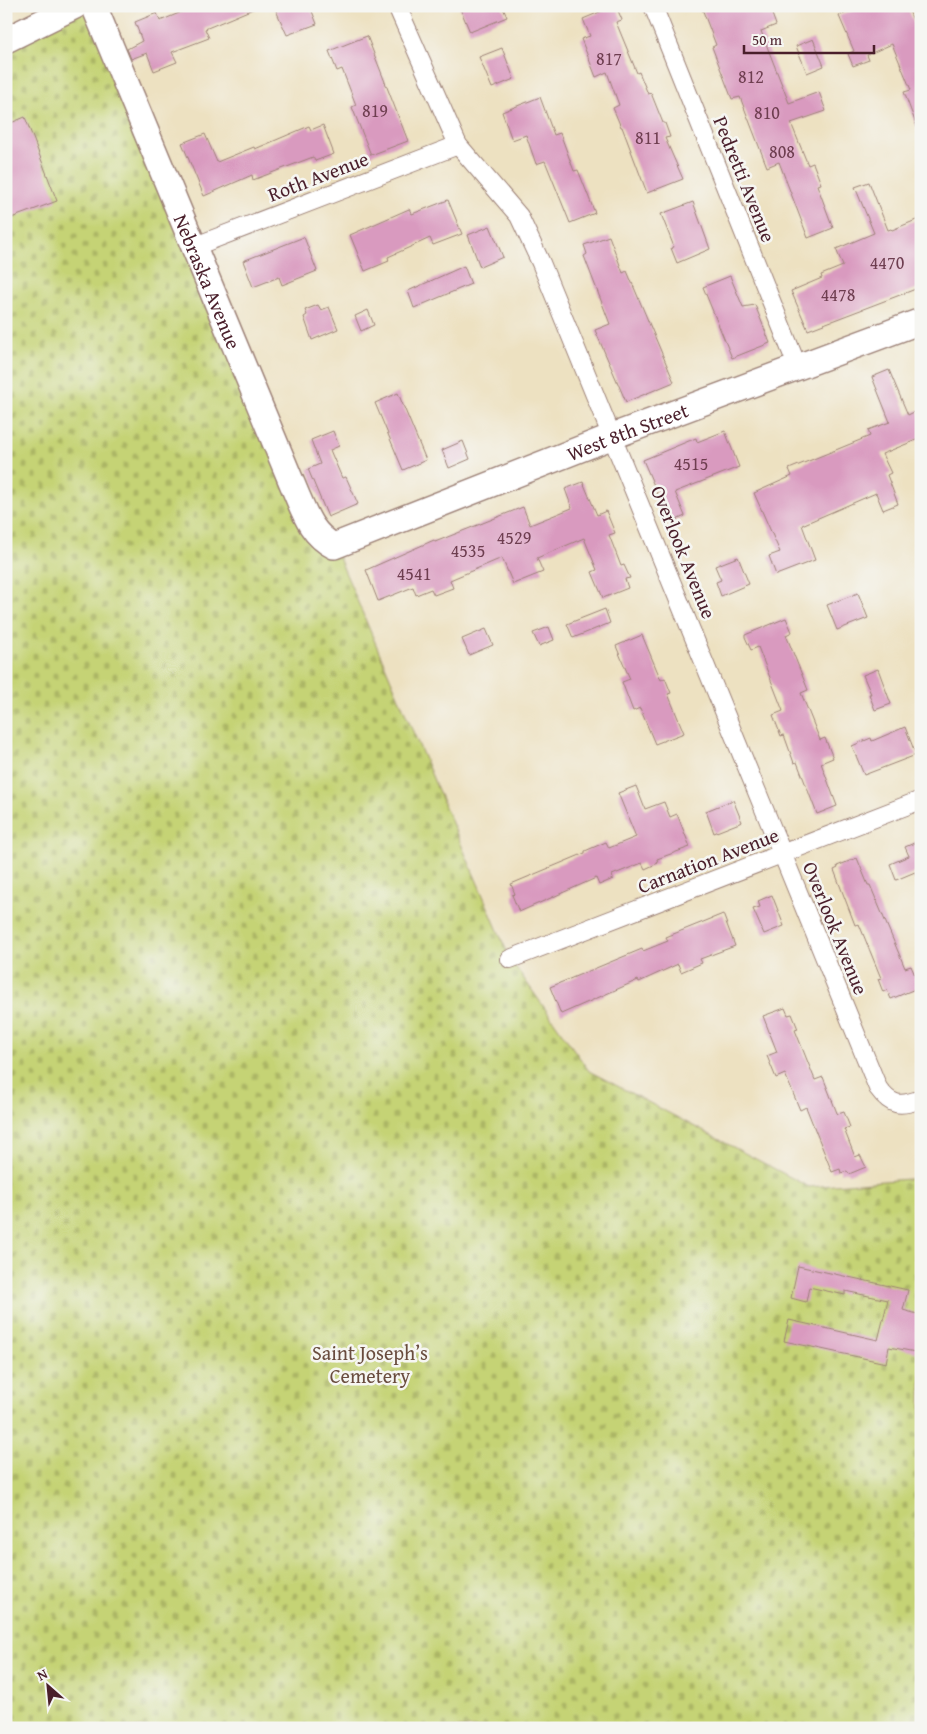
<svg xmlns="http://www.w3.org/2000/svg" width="927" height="1734" viewBox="0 0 927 1734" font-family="'Gentium Book Plus',serif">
  <defs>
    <pattern id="cemetery-stones" width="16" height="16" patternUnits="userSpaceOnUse" patternTransform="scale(1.25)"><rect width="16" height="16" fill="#c5d375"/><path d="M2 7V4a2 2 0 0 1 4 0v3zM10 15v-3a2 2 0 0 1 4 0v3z" fill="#abb565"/></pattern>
  </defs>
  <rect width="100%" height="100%" fill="#f6f6f2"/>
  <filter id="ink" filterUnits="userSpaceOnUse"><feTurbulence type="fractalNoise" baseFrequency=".02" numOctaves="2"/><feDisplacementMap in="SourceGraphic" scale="10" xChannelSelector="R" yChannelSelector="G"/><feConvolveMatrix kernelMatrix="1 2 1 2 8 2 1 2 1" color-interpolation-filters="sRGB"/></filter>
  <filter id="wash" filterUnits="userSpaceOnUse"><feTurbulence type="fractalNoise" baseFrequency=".0096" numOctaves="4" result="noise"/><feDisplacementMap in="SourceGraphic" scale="20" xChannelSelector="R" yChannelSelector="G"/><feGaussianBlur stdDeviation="1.12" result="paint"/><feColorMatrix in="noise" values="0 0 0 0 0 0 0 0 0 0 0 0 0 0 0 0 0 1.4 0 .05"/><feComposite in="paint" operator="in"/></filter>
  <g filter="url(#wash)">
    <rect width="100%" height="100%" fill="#ede1c1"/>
    <path fill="url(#cemetery-stones)" stroke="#887950" d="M94 6 193 247 334 546 510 959 589 1071 809 1187 921 1178V1728H6V40Z"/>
    <g id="blocks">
      <g fill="#d99abf">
        <path d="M196 6H260L205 29 209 38 172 52 177 62 154 71 147 53 131 59 127 49 142 41 135 22 157 13 160 21Z"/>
        <path d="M274 6H310L317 24 287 35Z"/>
        <path d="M459 6H502L507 17 470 32Z"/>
        <path d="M614 6H616L622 20 616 22 637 73 639 72 648 94 651 93 663 123H665L670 137 665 138 683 179 647 193 622 127H621L613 108 619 105 607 72 596 77 581 39 590 36 583 19Z"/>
        <path d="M701 6H769L776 25 761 31 789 103 819 92 826 111 791 123 808 165 813 163 821 184 817 185 833 228 808 238 779 162 767 167 740 97 732 99 712 47 716 45Z"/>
        <path d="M863 6H907L921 39V132H919L904 92 911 90 892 44 867 55 869 60 853 66 848 54 854 51 839 16Z"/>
        <path d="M367 36 408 141 371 155 352 107 356 105 342 69 337 71 329 51Z"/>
        <path d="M813 39 824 66 807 73 796 46Z"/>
        <path d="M502 48 514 79 492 88 479 57Z"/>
        <path d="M540 97 554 135 560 133 574 171 578 170 595 213 570 223 545 161 536 164 526 135 512 140 502 112Z"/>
        <path d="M25 117 57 201 6 220V125Z"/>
        <path d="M323 125 334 154 315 161 313 157 253 180 252 175 204 196 182 143 205 134 217 162 254 147 255 149 309 126 311 130Z"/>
        <path d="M869 182 888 230 891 229 892 230 921 218V287L808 330 791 291 822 278 821 275 843 266 836 249 874 233 855 187Z"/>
        <path d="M448 200 462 234 433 245 430 238 388 257 389 261 365 271 350 235 409 209 412 214Z"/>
        <path d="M693 202 710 249 677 263 671 248 674 247 661 214Z"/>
        <path d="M490 226 503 257 480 267 468 235Z"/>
        <path d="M609 236 623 273 627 271 674 382 626 402 595 330 610 324 584 256 587 254 584 245Z"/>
        <path d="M304 237 317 271 282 285 279 277 253 287 243 261Z"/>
        <path d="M464 266 471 284 414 308 408 291Z"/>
        <path d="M730 276 743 307 755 305 770 343 732 358 703 287Z"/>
        <path d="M318 305 321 310 329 307 338 329 312 340 304 317 307 315 305 310Z"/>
        <path d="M368 310 374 325 361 331 355 316Z"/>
        <path d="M889 370 908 415 918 410 921 418V438L882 454 891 473 887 475 898 504 883 510 876 493 802 525 815 560 776 575 769 556 780 552 754 493 792 476 789 469 870 436 868 430 890 422 872 377Z"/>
        <path d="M398 393 426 460 403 470 375 403Z"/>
        <path d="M333 431 339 446 330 450 342 478 346 477 358 504 328 517 308 469 320 464 311 440Z"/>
        <path d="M725 431 739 467 675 492 685 516 670 523 643 460 696 438 697 442Z"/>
        <path d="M463 441 470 459 449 468 442 450Z"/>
        <path d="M583 482 597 515 606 511 615 533 609 535 621 566 624 565 630 578 625 579 628 588 603 598 592 572 597 570 584 538 537 558 543 572 513 584 502 558 450 580 453 588 434 595 431 589 416 595 413 587 378 601 366 570 434 540 435 542 523 507 530 525 572 508 565 489Z"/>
        <path d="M738 557 749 584 721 596 716 582 721 580 715 566Z"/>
        <path d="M858 593 868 618 837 630 827 605Z"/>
        <path d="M605 609 610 623 573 638 567 624Z"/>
        <path d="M786 618 792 632 786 635 808 690 801 693 820 740 825 738 833 758 821 763 837 806 817 814 797 762 794 763 784 735 781 736 773 715 783 711 758 647 751 650 745 637V635Z"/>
        <path d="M549 627 554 640 539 646 533 633Z"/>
        <path d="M486 629 493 645 469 655 462 639Z"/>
        <path d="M642 635 661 680 665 678 671 693 668 694 684 733 655 744 640 708 633 711 622 682 630 679 616 646Z"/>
        <path d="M878 669 891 704 875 710 869 694H871L863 675Z"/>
        <path d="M905 727 916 755 864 775 852 746 871 738 872 741Z"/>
        <path d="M636 786 645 809 664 802 670 817 677 814 690 847 657 859 658 863 645 869 642 863 612 875 613 879 599 885 596 878 519 912 512 895 515 894 511 884 585 853V851L606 842 609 848 636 837 618 793Z"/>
        <path d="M733 800 742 822 714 833 706 811Z"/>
        <path d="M921 840V883L915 872 896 880 890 864 909 856 905 847Z"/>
        <path d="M857 858 868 885H870L905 968 911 966 920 987 891 999 887 990 883 992 878 979 881 978 859 924 855 925 834 870 838 868 837 866Z"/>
        <path d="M772 895 784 926 764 934 753 909 760 907 758 901Z"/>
        <path d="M723 914 735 946 700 959 702 963 681 972 678 964 639 982 638 980 561 1014 550 987 642 949 643 951 668 941 666 937Z"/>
        <path d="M785 1008 788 1015 792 1014 798 1029 795 1030 815 1080 823 1077 837 1113 838 1114 844 1112 850 1127 844 1129 855 1157 860 1155 866 1167 849 1174 847 1171 841 1173 840 1169 832 1172 806 1107 800 1110 785 1074 776 1078 767 1056 777 1052 763 1016Z"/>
        <path d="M798 1266 908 1290 903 1310 921 1315V1353L889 1347 886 1363 784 1341 789 1320 878 1340 888 1300 845 1291V1295L809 1287 806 1302 791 1298Z"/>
      </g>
    </g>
  </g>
  <g filter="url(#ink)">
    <use href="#blocks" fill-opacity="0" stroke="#9c8076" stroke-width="1"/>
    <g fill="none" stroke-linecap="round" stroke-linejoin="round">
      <defs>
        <g id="street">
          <path d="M397 6 458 145 519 216 541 263 878 1088C891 1106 900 1107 921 1099"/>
          <path d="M653 6 798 368"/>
          <path d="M193 247 458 145"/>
          <path d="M510 959 921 800"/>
        </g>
        <g id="secondary">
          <path id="s1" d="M94 6 296 493C305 514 312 535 334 546L613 436 921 321"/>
          <path d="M6 40 75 6"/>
        </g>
      </defs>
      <use href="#street" stroke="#9c8076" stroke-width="20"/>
      <use href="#secondary" stroke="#9c8076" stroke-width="28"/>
      <use href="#street" stroke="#fff" stroke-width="18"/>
      <use href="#secondary" stroke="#fff" stroke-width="25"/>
    </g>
  </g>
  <g text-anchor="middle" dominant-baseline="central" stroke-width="5" stroke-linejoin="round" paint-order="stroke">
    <g font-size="18" fill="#6e3e50">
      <text x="609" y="58">817</text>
      <text x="751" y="76">812</text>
      <text x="375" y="110">819</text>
      <text x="767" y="112">810</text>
      <text x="648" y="137">811</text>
      <text x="782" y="151">808</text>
      <text x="887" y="262">4470</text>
      <text x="838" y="294">4478</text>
      <text x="691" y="463">4515</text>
      <text x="514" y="537">4529</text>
      <text x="468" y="550">4535</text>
      <text x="414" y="573">4541</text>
    </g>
    <g font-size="20" fill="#4a1f2b" stroke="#f6f6f2">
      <text transform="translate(318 176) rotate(-21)">Roth Avenue</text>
      <text transform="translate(745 179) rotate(68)">Pedretti Avenue</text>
      <text stroke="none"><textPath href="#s1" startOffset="298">Nebraska Avenue</textPath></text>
      <text stroke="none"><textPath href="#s1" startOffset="909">West 8th Street</textPath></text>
      <text transform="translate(684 552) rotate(68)">Overlook Avenue</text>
      <text transform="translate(708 860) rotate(-21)">Carnation Avenue</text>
      <text transform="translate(836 928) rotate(68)">Overlook Avenue</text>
    </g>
    <g font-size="20" fill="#694c3e" stroke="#f6f6f2">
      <text x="370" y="1352">Saint Joseph’s<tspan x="370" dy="23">Cemetery</tspan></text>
    </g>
  </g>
  <rect width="927" height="1734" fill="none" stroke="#f6f6f2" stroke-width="25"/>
  <g transform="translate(48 1686) rotate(333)" stroke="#f6f6f2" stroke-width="4" paint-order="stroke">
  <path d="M0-4L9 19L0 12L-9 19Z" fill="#4a1f2b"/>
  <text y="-8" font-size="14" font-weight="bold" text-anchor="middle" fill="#4a1f2b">N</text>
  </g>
  <path d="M744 45v8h130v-8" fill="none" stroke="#4a1f2b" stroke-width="2.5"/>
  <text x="752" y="45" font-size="15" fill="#4a1f2b" stroke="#f6f6f2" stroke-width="4" paint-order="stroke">50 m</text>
</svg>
